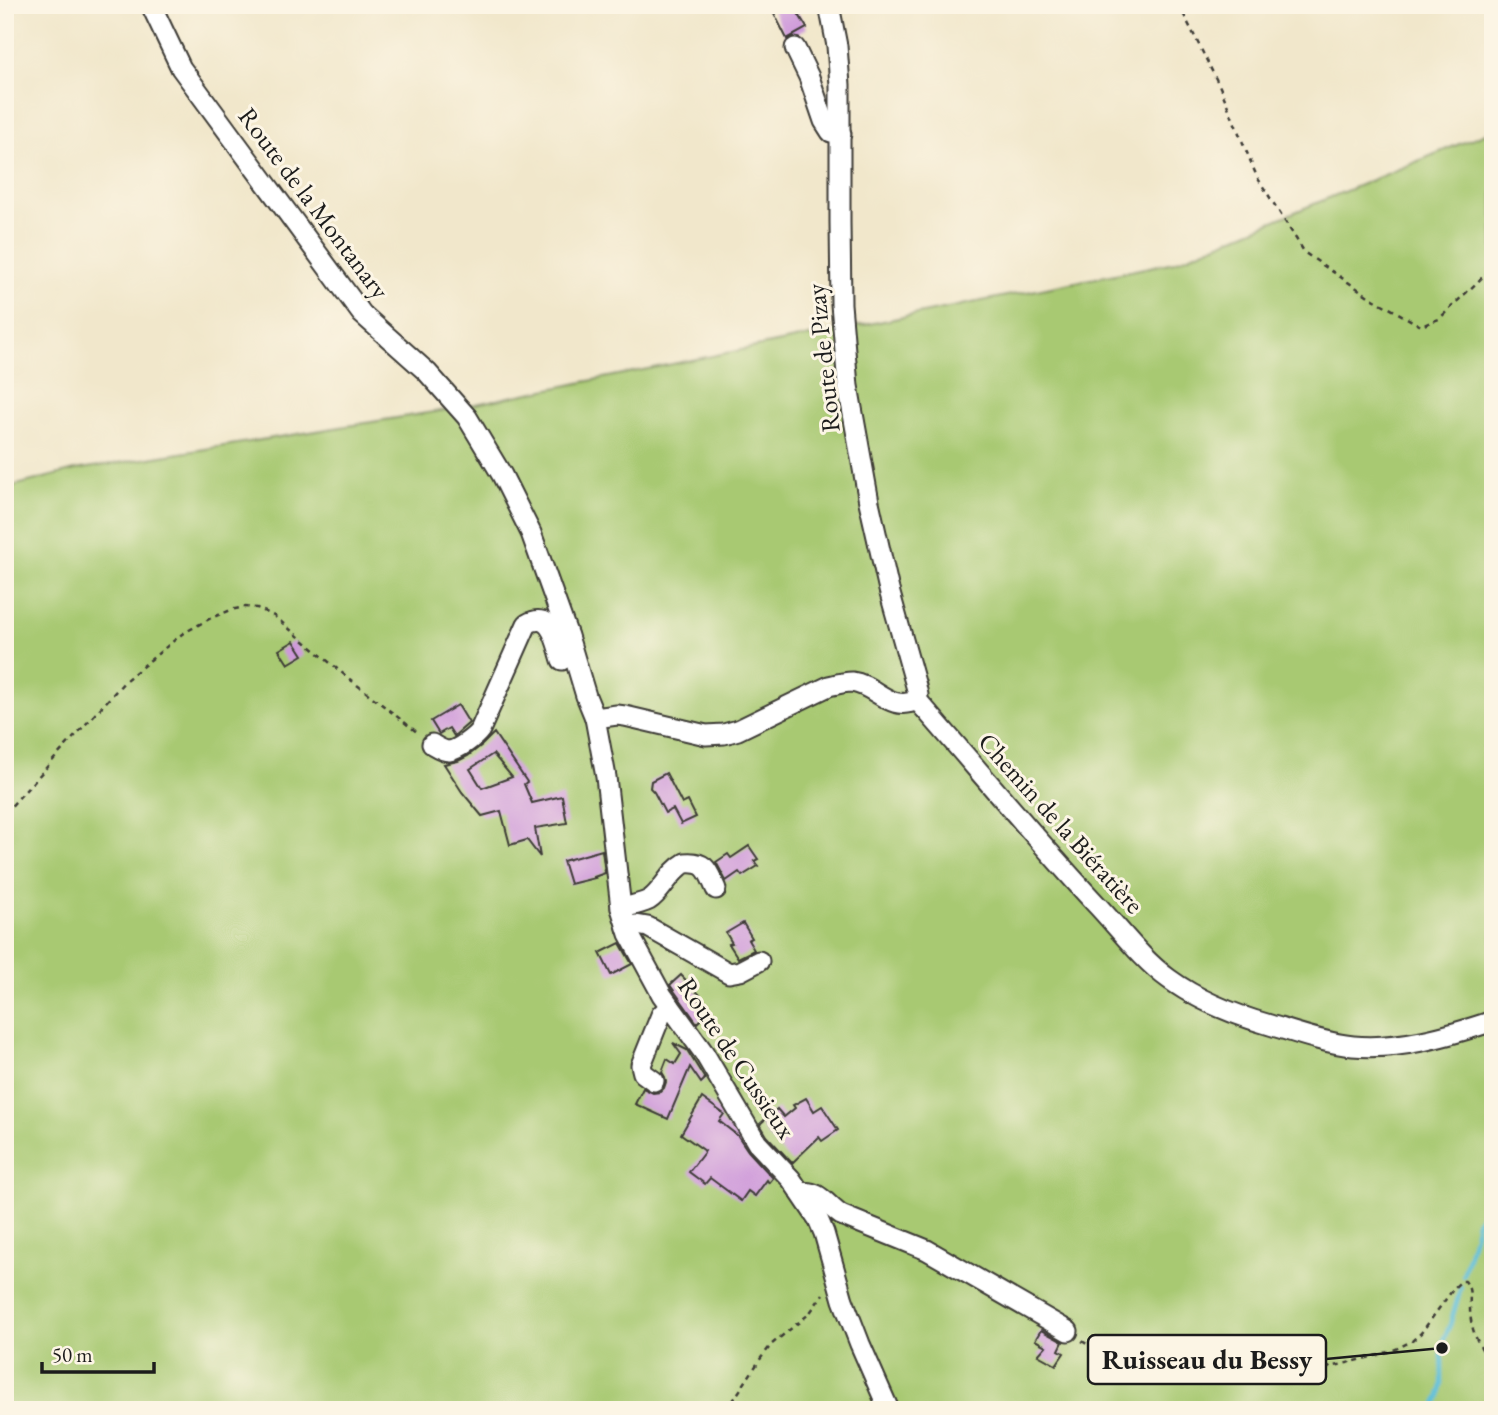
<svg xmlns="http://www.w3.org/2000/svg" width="1498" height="1415" viewBox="0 0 1498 1415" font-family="'EB Garamond',serif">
  <rect width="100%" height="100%" fill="#fcf5e5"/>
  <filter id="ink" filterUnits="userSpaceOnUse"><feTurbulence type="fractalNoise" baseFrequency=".0143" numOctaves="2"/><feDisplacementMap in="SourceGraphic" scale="14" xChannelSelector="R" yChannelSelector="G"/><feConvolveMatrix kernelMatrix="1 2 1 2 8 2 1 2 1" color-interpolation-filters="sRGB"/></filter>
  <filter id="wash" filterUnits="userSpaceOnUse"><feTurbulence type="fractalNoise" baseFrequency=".00686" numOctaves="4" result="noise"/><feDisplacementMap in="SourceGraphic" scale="28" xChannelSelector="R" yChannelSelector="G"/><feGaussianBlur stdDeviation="1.57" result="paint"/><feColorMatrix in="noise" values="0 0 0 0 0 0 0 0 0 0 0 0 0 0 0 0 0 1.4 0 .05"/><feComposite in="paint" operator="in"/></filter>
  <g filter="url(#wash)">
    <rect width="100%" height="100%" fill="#f1e7cb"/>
    <path fill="#a8c972" stroke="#627247" stroke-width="2" d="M1493 130V1410H5V488L75 470 446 410 1174 262Z"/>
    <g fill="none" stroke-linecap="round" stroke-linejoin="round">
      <g stroke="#5bbed9" stroke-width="4.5">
        <path d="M1463 1275 1474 1236 1477 1221 1491 1200 1493 1194"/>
        <path d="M1433 1410 1440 1396 1442 1385V1348L1444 1338 1450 1325 1461 1287"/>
      </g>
    </g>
    <g id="blocks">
      <g fill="#ce99da" fill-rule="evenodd">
        <path d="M770 5H793L807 28 787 39Z"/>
        <path d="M294 641 303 655 288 664 279 650Z"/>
        <path d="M458 705 469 723 454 736 449 728 439 734 431 721Z"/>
        <path d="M494 733 527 782 524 784 532 803 562 796 567 823 535 828 540 857 527 840 510 845 501 811 482 816 462 792 444 764 458 761 468 756 482 745ZM493 754 512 777 482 788 470 769Z"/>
        <path d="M666 773 682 804 688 801 696 817 681 824 673 809 665 813 654 792 650 788 651 781Z"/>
        <path d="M749 846 758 859 754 861 758 866 742 876 739 872 726 881 716 862 728 854 731 858Z"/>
        <path d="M602 850 605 873 594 877 595 878 570 884 563 861Z"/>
        <path d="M743 923 752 938 748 940 754 950 738 958 729 944 732 943 726 933Z"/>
        <path d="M620 943 632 964 611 975 600 953Z"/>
        <path d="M681 975 700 995 697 998 710 1011 697 1023 670 985Z"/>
        <path d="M673 1043 687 1050 705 1079 701 1083 690 1067 668 1119 635 1104 643 1088 653 1093 660 1092 664 1088 666 1082 665 1077 662 1072 667 1059 675 1064 681 1054Z"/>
        <path d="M702 1098 724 1114 719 1121 738 1136 748 1151 773 1178 769 1183 767 1180 755 1196 748 1191 741 1201 710 1178 705 1184 689 1172 705 1151 681 1134Z"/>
        <path d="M806 1098 814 1111 822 1106 838 1130 822 1141 819 1137 792 1163 767 1136 760 1124 777 1109 784 1117 795 1108 793 1105Z"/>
        <path d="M1041 1330 1063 1342 1059 1350 1064 1353 1056 1365 1038 1355 1046 1346 1035 1340Z"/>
      </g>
    </g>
  </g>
  <g filter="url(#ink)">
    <use href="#blocks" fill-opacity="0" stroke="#3c3a36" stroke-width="2"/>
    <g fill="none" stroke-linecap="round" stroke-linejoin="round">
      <defs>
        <g id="minor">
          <path d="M151 5 181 68 362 314 427 372 467 417 502 475 531 533 568 636 586 696 595 718 606 777 621 908 629 934 662 995 704 1053 757 1143 791 1179 818 1219 824 1233 843 1300 860 1344 889 1410"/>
          <path d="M829 5 837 46 840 85V222L841 304 848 386 869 502 889 590 916 686 918 695 917 700"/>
          <path d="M795 48 809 77 824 121 831 132 841 134"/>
          <path d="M917 700C976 767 1034 837 1095 903 1119 928 1141 959 1169 979 1199 1001 1235 1015 1270 1025 1297 1033 1325 1043 1353 1046 1400 1050 1448 1036 1493 1021"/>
          <path d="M595 718 617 715 625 716 706 735 724 734 738 730 829 686C837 684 844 682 852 682 876 685 890 713 917 700"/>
          <path d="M432 744C437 747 443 751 449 751 458 750 475 737 480 730L527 624C552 610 556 642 562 660"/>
          <path d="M621 908C630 906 641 904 649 900 662 892 669 872 685 863 707 861 708 872 716 889"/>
          <path d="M627 928 636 925 648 927 729 973 740 971 759 961"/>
          <path d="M654 1081 643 1073 641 1065 661 1015 670 1006"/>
          <path d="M801 1193C819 1189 827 1206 841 1215L927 1250 1068 1331"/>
        </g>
      </defs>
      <use href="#minor" stroke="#3c3a36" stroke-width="23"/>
      <g stroke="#3c3a36" stroke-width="2.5" stroke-dasharray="5 5" stroke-linecap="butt">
        <path d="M1179 5 1220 87 1257 177 1305 253 1370 297 1421 326 1439 319 1493 267"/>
        <path d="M5 813 126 680 182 634 211 618 231 610 244 607 257 608 274 616 347 677 418 733"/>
        <path d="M1082 1341 1109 1358 1133 1364 1298 1371 1327 1368 1379 1355 1396 1349 1412 1341 1421 1333 1454 1288 1461 1281H1465C1472 1290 1469 1297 1470 1308 1470 1328 1478 1348 1493 1363"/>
        <path d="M727 1410 761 1358 772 1344 809 1314 823 1294"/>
      </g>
      <use href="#minor" stroke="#fff" stroke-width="19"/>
    </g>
  </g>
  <g text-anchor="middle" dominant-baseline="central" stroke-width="6" stroke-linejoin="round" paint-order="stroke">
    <g font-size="26" fill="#1c1c1c" stroke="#fcf5e5">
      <text transform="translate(314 203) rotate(53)">Route de la Montanary</text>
      <text transform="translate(823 358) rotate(-96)">Route de Pizay</text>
      <text transform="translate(1061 823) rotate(48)">Chemin de la Biératière</text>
      <text transform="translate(737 1058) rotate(56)">Route de Cussieux</text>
    </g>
  </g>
  <path fill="none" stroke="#1c1c1c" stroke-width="2.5" d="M1442 1348L1326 1359"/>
  <circle fill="#1c1c1c" stroke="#fcf5e5" stroke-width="2.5" cx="1442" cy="1348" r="7"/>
  <rect fill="#fcf5e5" stroke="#1c1c1c" stroke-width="2.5" x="1088" y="1335" width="238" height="49" rx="7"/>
  <g font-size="28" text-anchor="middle" font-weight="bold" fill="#1c1c1c">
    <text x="1207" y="1369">Ruisseau du Bessy</text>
  </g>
  <rect width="1498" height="1415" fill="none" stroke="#fcf5e5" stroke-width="28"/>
  <path d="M42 1362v10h112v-10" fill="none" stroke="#1c1c1c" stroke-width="3.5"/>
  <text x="52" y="1362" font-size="21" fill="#1c1c1c" stroke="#fcf5e5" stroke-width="5" paint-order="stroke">50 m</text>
</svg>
